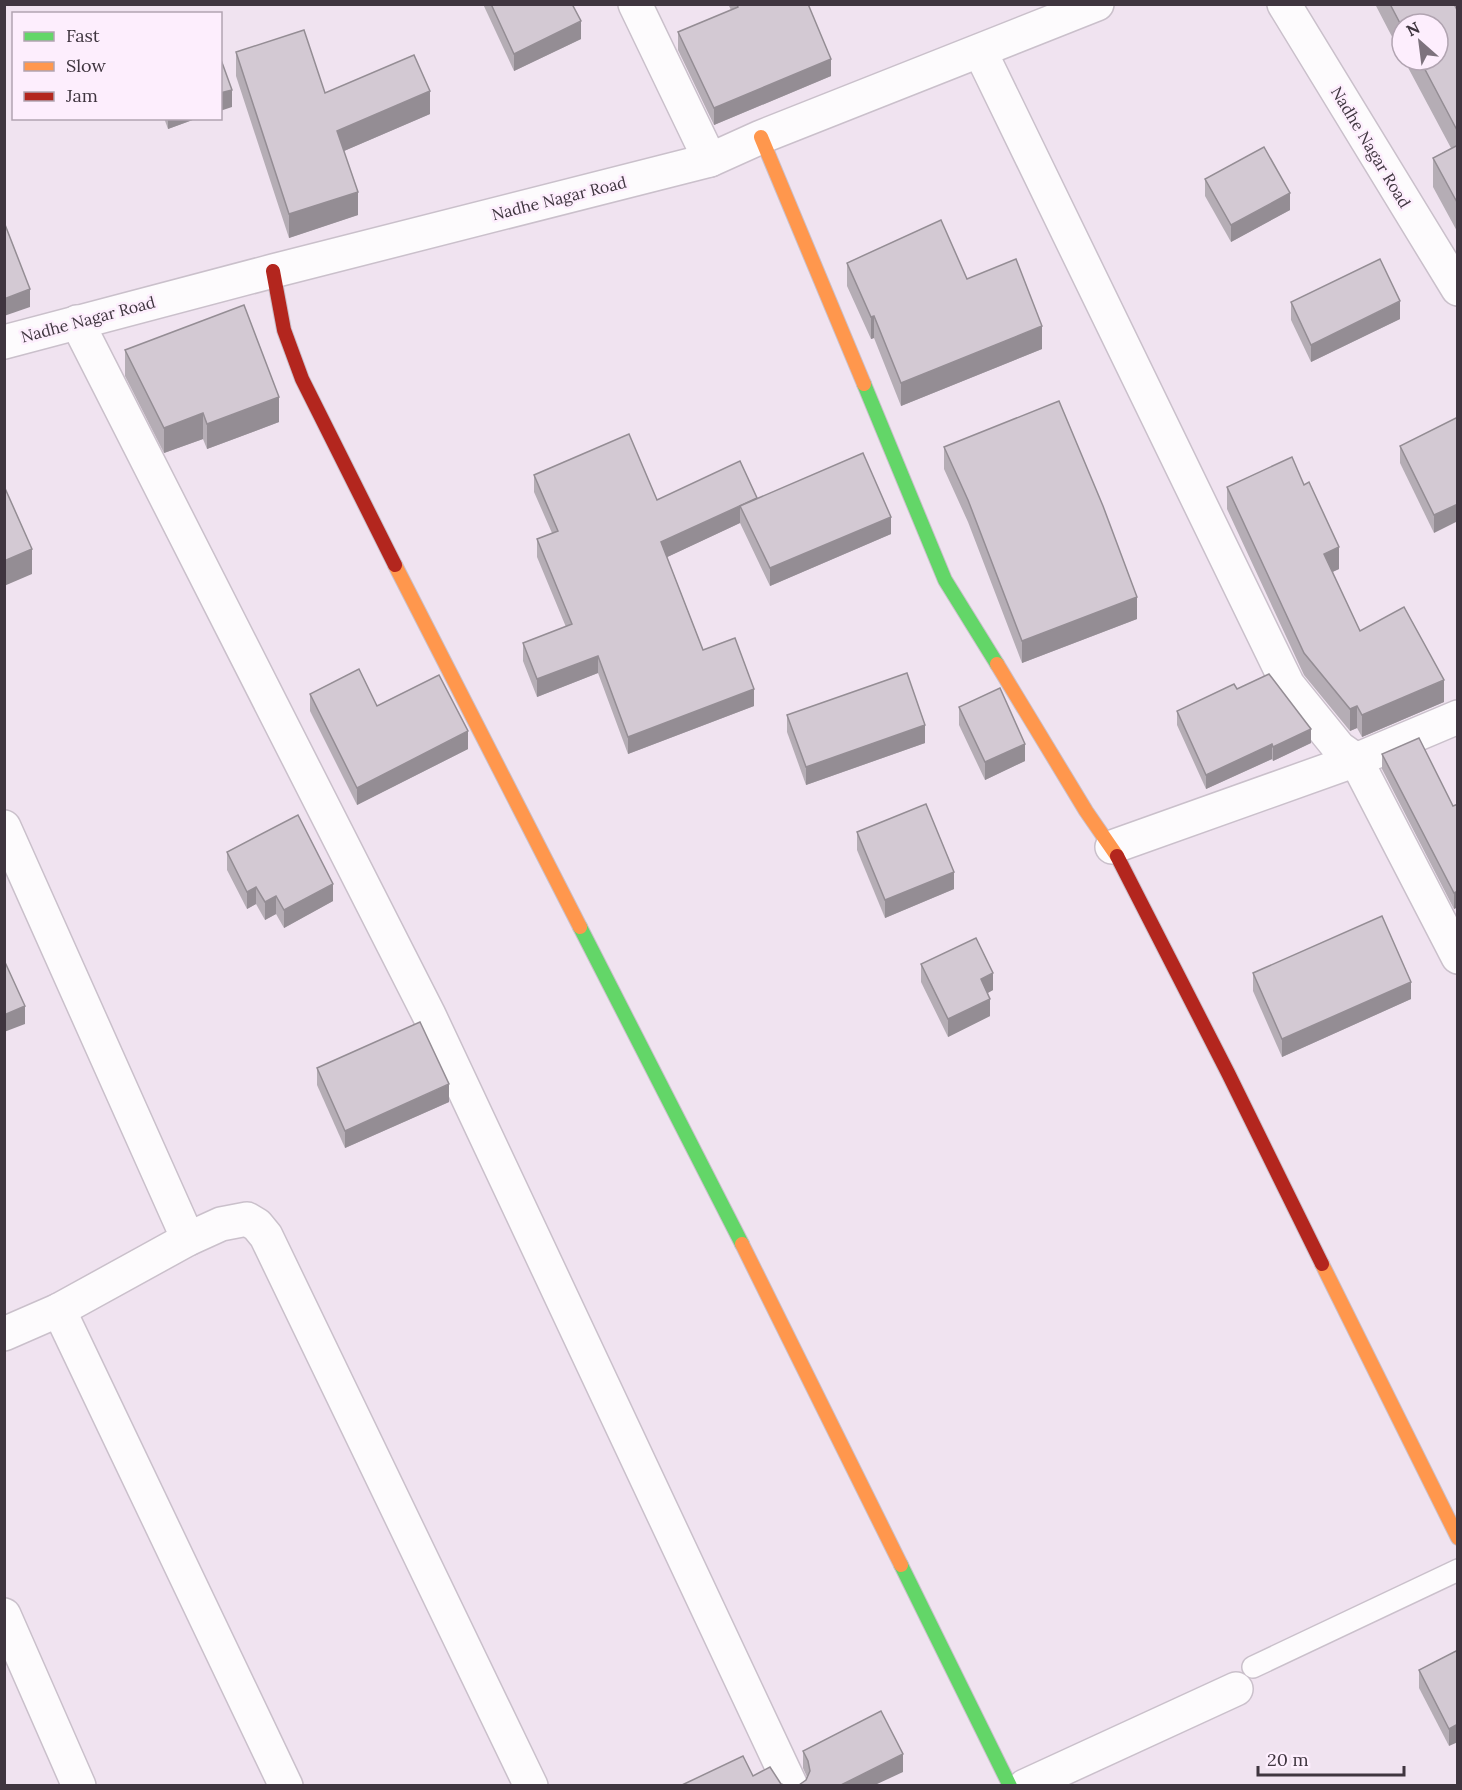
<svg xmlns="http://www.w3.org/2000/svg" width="1462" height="1790" viewBox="0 0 1462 1790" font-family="Lora,serif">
  <rect width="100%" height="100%" fill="#f0e3f0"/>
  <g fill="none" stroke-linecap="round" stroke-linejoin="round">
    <defs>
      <path id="lane" d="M1253 1667 1458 1570"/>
      <g id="street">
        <path d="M635 4 710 160"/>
        <path d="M1284 4 1458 289"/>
        <path d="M980 51 1288 685 1339 748 1356 760 1458 957"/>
        <path d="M77 322 429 1015 791 1786"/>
        <path d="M4 342 273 271 710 160 761 137 1097 4"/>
        <path d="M4 827 188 1239"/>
        <path d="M1112 847 1356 760 1458 717"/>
        <path d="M59 1310 286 1786"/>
        <path d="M4 1334 59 1310 188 1239 221 1224 247 1219 257 1225 266 1236 531 1786"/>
        <path d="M4 1615 79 1786"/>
        <path d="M1025 1786 1236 1689"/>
      </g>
      <g id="fast">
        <path d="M864 384 945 580 997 664"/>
        <path d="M580 927 742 1244"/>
        <path d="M901 1565 1010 1786"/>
      </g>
      <g id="slow">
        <path d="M761 137 864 384"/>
        <path d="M395 565 580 927"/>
        <path d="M997 664 1086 811 1117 856"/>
        <path d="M742 1244 901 1565"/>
        <path d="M1322 1264 1458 1538"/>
      </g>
      <g id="jam">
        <path d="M273 271 284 330 302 379 395 565"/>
        <path d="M1117 856 1228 1073 1322 1264"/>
      </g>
    </defs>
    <use href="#lane" stroke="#cac0cb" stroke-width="24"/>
    <use href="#street" stroke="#cac0cb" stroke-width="36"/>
    <use href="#fast" stroke="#cac0cb" stroke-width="16"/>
    <use href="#slow" stroke="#cac0cb" stroke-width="16"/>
    <use href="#jam" stroke="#cac0cb" stroke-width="16"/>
    <use href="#lane" stroke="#fdfbfd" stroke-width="21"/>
    <use href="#street" stroke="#fdfbfd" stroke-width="33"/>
    <use href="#fast" stroke="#63d668" stroke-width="14"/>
    <use href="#slow" stroke="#ff974d" stroke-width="14"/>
    <use href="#jam" stroke="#b3261e" stroke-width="14"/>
  </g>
  <g fill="#b5adb5">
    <path d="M483 4H572L581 39 514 71Z"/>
    <path d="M728 4H808L831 76 714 125 678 50V32L731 10Z"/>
    <path d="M1375 4H1454L1458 12V233L1433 187V158L1451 148 1404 60H1438L1402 24V56Z"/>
    <path d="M236 52 325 93 430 114 344 151 358 215 289 238 236 76Z"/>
    <path d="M164 118H198L168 129Z"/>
    <path d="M1205 179 1290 210 1231 242 1205 196Z"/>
    <path d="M847 263 967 279 1042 349 901 406 874 338 871 339 847 286Z"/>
    <path d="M1291 302 1400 319 1311 362 1291 320Z"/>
    <path d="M125 350 279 422 207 449 203 439 164 453 125 376Z"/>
    <path d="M1458 417 1434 533 1400 463V446Z"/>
    <path d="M944 447 1137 619 1022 663 968 522 944 469Z"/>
    <path d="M534 475 657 500 757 499 891 534 770 586 740 523 667 557 703 650 754 706 628 754 598 673 537 697 523 661V643L566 627 537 557V539L552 533 534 492Z"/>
    <path d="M1304 485 1339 569 1332 572 1360 631 1444 702 1362 737 1357 728 1350 731 1304 675 1227 509V487Z"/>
    <path d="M1237 689 1311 743 1273 761 1272 759 1206 789 1177 725V711Z"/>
    <path d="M310 694 377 706 468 749 357 805 310 711Z"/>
    <path d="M959 707 1025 761 985 780 959 725Z"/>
    <path d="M787 715 925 743 806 785 787 732Z"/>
    <path d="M1382 754 1453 806 1458 804V907L1454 909 1382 769Z"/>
    <path d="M857 832 954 889 885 918 857 850Z"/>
    <path d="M227 852 333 901 284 928 276 914 265 920 256 904 247 909 227 870Z"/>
    <path d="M921 964 993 990 987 993 990 1016 948 1037 921 982Z"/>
    <path d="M1253 973 1411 999 1282 1057 1253 991Z"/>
    <path d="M317 1068 449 1102 345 1148 317 1085Z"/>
    <path d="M1458 1650 1449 1746 1419 1688V1670Z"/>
    <path d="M803 1751 903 1772 806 1780 807 1777 803 1768Z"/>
  </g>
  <g fill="#948d94">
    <path d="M581 21V39L514 71V54Z"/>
    <path d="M831 59V76L714 125V108Z"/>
    <path d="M232 90V107L220 111V93Z"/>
    <path d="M430 91V114L337 154V131Z"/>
    <path d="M168 118H198L168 129Z"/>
    <path d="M358 192V215L289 238V214Z"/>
    <path d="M1290 193V210L1231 242V225Z"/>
    <path d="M30 289V307L4 316V299Z"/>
    <path d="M1400 301V319L1311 362V345Z"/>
    <path d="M874 316V338L871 339V317Z"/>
    <path d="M1042 326V349L901 406V383Z"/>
    <path d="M279 397V422L207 449V424Z"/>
    <path d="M203 413V439L164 453V428Z"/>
    <path d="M757 498V515L740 506V523L661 560V542Z"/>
    <path d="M1458 504V521L1434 533V515Z"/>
    <path d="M891 517V534L770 586V568Z"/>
    <path d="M1339 547V569L1324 576V554Z"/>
    <path d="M32 549V574L4 586V561Z"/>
    <path d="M1137 597V619L1022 663V641Z"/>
    <path d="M598 656V673L537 697V679Z"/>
    <path d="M1444 680V702L1362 737V715Z"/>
    <path d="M754 689V706L628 754V737Z"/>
    <path d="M1357 706V728L1350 731V709Z"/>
    <path d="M925 725V743L806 785V767Z"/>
    <path d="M1311 729V743L1273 761V747Z"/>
    <path d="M468 731V749L357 805V788Z"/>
    <path d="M1025 744V761L985 780V762Z"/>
    <path d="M1272 744V759L1206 789V775Z"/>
    <path d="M954 872V889L885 918V900Z"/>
    <path d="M333 884V901L284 928V910Z"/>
    <path d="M256 887V904L247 909V892Z"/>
    <path d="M1458 891V907L1454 909V893Z"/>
    <path d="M276 896V914L265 920V902Z"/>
    <path d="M993 973V990L981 997V979Z"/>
    <path d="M1411 982V999L1282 1057V1039Z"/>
    <path d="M990 999V1016L948 1037V1019Z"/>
    <path d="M25 1006V1024L4 1032V1015Z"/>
    <path d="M449 1084V1102L345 1148V1131Z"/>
    <path d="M1458 1724V1742L1449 1746V1729Z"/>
    <path d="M903 1754V1772L875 1785H841Z"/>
  </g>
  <g fill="#d3c9d3" stroke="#948d94" stroke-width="1.5">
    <path d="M491 4H572L581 21 514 54Z"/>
    <path d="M737 4H808L831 59 714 108 678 32 738 7Z"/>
    <path d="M1390 4H1454L1458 12V132L1420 60H1438V24H1402V27Z"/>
    <path d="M304 30 325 93 414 55 430 91 337 131 358 192 289 214 236 52Z"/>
    <path d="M220 57 232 90 220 93Z"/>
    <path d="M1458 145V204L1433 158Z"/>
    <path d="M1264 147 1290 193 1231 225 1205 179Z"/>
    <path d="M941 220 967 279 1016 259 1042 326 901 383 874 316 871 317 847 263Z"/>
    <path d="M4 222 30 289 4 299Z"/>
    <path d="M1380 259 1400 301 1311 345 1291 302Z"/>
    <path d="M244 305 279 397 207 424 203 413 164 428 125 350Z"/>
    <path d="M1059 401 1103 506 1137 597 1022 641 968 500 944 447Z"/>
    <path d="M1458 417V504L1434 515 1400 446Z"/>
    <path d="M629 434 657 500 740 461 757 498 661 542 703 650 735 638 754 689 628 737 598 656 537 679 523 643 572 624 537 539 558 531 534 475Z"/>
    <path d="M863 453 891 517 770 568 740 506Z"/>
    <path d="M1292 457 1304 485 1309 482 1339 547 1324 554 1360 631 1404 607 1444 680 1362 715 1357 706 1350 709 1304 653 1227 487Z"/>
    <path d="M4 486 32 549 4 561Z"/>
    <path d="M359 669 377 706 439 675 468 731 357 788 310 694Z"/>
    <path d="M907 673 925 725 806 767 787 715Z"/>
    <path d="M1269 674 1311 729 1273 747 1272 744 1206 775 1177 711 1234 684 1237 689Z"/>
    <path d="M1000 688 1025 744 985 762 959 707Z"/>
    <path d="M1419 738 1453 806 1458 804V891L1454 893 1382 754Z"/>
    <path d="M926 804 954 872 885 900 857 832Z"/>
    <path d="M298 815 333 884 284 910 276 896 265 902 256 887 247 892 227 852Z"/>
    <path d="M1382 916 1411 982 1282 1039 1253 973Z"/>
    <path d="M976 938 993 973 981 979 990 999 948 1019 921 964Z"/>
    <path d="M4 960 25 1006 4 1015Z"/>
    <path d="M420 1022 449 1084 345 1131 317 1068Z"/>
    <path d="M1458 1650V1724L1449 1729 1419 1670Z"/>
    <path d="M881 1711 903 1754 841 1785H799L806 1780 810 1771 808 1761 803 1751Z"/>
    <path d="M743 1756 753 1776 770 1767 781 1784 784 1785H682Z"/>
  </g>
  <g text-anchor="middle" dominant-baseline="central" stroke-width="5" stroke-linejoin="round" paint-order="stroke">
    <g font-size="16" fill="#3f353f" stroke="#fdeefd">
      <text transform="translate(1371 147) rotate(59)">Nadhe Nagar Road</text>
      <text transform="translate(559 198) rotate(-14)">Nadhe Nagar Road</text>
      <text transform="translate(88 319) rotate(-15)">Nadhe Nagar Road</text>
    </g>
  </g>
  <rect width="1462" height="1790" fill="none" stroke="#3f353f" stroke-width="12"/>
  <rect x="12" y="12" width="210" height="108" fill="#fdeefd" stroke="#b1a4b1" stroke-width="1.5"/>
  <rect x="24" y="32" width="30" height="9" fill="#63d668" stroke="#b1a4b1" stroke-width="1.5"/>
  <text x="66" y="42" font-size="18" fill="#3f353f">Fast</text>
  <rect x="24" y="62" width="30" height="9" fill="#ff974d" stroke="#b1a4b1" stroke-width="1.5"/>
  <text x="66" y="72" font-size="18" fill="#3f353f">Slow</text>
  <rect x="24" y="92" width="30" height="9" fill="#b3261e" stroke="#b1a4b1" stroke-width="1.5"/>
  <text x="66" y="102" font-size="18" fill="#3f353f">Jam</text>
  <g transform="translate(1420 42) rotate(332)"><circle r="28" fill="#fdeefd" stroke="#b1a4b1" stroke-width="1.5"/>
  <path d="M0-4.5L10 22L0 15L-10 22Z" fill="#7d727d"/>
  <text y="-9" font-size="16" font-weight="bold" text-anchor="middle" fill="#3f353f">N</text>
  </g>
  <path d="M1258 1766v9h146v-9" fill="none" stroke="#3f353f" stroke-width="3"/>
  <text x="1267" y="1766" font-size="18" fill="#3f353f" stroke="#fdeefd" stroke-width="4.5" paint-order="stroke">20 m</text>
</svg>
